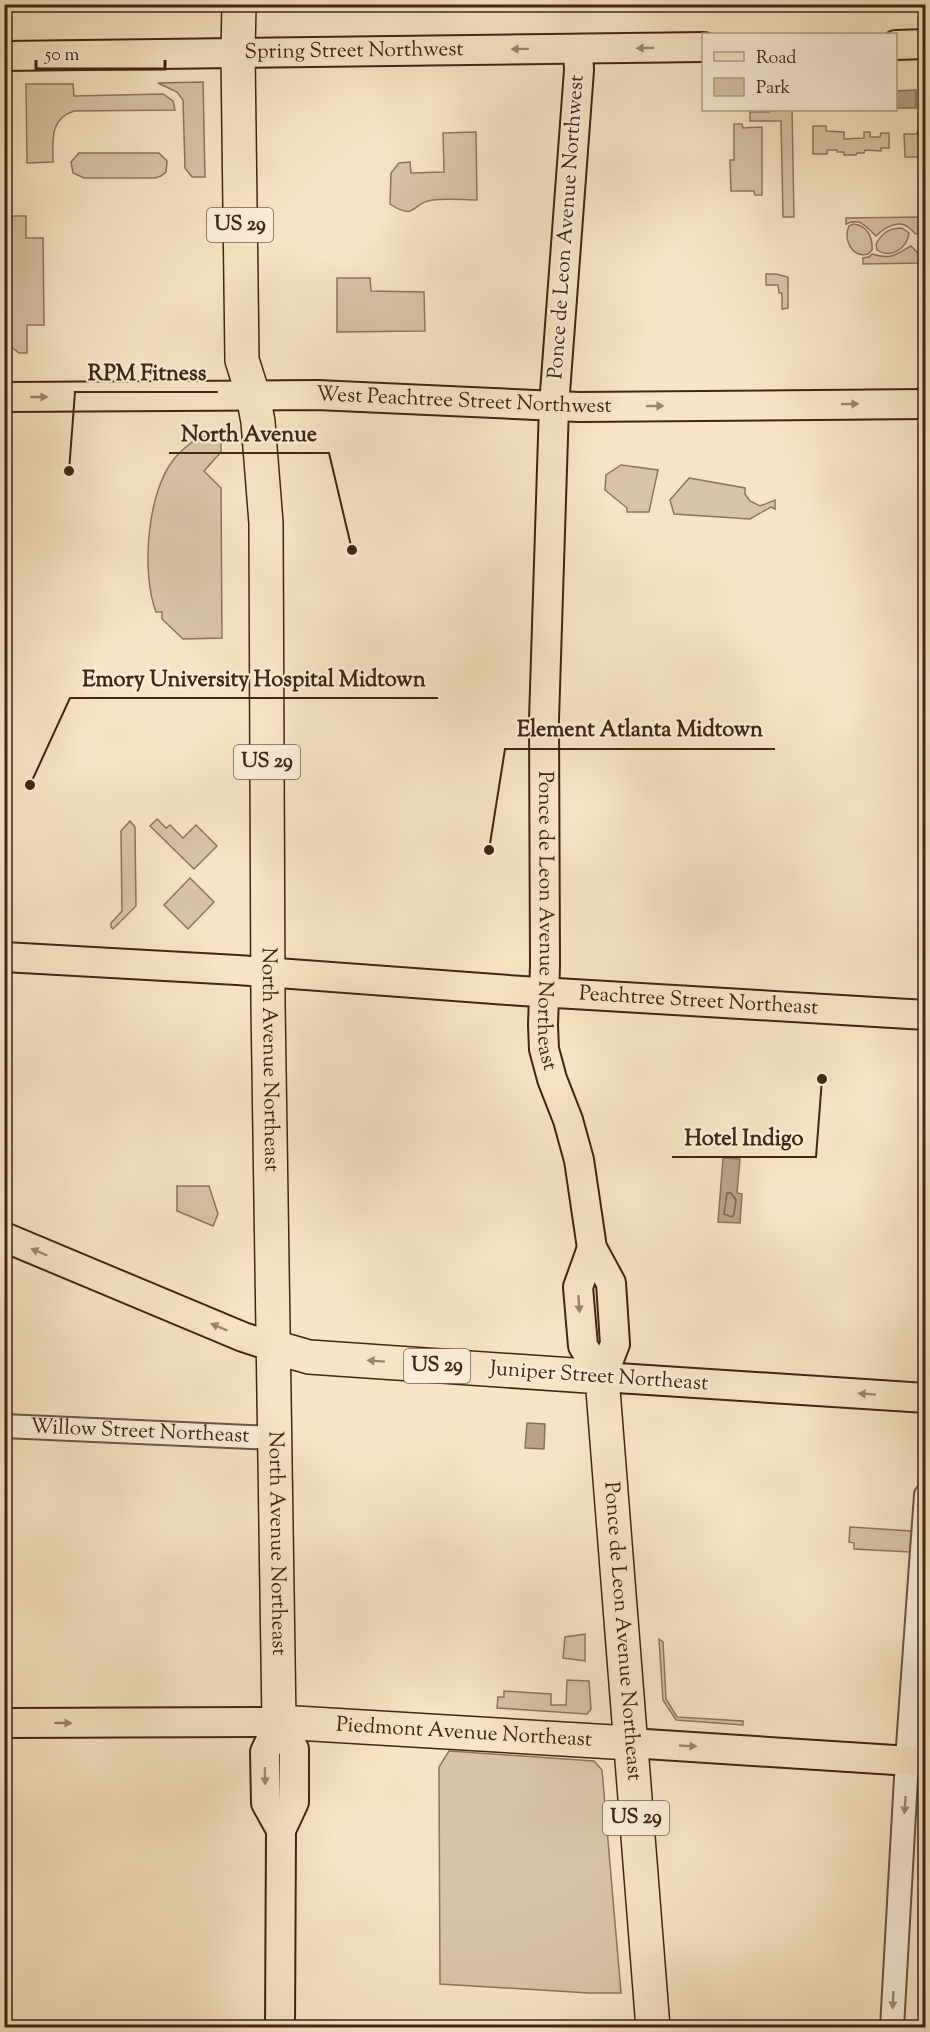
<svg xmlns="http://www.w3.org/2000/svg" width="930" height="2032" viewBox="0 0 930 2032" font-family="'Sorts Mill Goudy',serif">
  <rect width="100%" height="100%" fill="#f7e4c2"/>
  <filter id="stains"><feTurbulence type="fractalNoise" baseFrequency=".00333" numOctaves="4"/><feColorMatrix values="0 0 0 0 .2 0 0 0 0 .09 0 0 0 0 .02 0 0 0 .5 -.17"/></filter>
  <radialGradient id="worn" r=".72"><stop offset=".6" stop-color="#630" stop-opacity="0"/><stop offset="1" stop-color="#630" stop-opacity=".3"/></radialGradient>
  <g fill="#d8c4a4" stroke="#8d745c" stroke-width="1.5">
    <path d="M203 82 205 177H192L185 168 183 100 177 92 158 83Z"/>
    <path d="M26 84H73L74 96 163 94 173 101 175 110 74 111C49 119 53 141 53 162L27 163Z"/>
    <path d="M769 110H792L794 217H783L781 121H750V112H769Z"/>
    <path d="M734 124H742L743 128 762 127V195H755L754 191H731L730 160H734Z"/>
    <path d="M813 126H826V131L844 132V139L864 138V132H870V137H880L881 133H889V148H881V151L865 150 864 153H857L856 155H844V152H837V150H827V154H813Z"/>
    <path d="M918 129H925V157H905L904 134H917Z"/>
    <path d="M476 132 477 200C463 200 447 198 433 200 411 202 417 222 390 204L391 173 399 163 410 162 411 173 444 172 443 133Z"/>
    <path d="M79 153H159L167 161 166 172 161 176 155 178H84L73 173 71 162Z"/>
    <path d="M4 216H26V238H43L44 325H27V353H19L5 342Z"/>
    <path d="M924 217V231L916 234C913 232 911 229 908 227 898 219 883 229 876 236 866 227 861 217 846 224V218Z"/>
    <path d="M853 224C867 225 873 237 872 250L868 254C852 258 843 240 849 226Z"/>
    <path d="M902 228 909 233C907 249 890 259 877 250L876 244C882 233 889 228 902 228Z"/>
    <path d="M911 246 919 254 925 256V263L863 264V258L869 257 872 254C893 260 894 255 911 246Z"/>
    <path d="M766 274H776L788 277V308L782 309V293H779L778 285H766Z"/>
    <path d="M337 278H370L371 291 424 292 425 331 337 332Z"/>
    <path d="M221 436V452L204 471 221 488 222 638 183 639 162 619V612H156C141 573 147 492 174 459 181 450 190 444 198 437Z"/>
    <path d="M621 465 658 470 649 512H627V508L605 490 606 475Z"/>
    <path d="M689 478 745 488V494L750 501 760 506 775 500V509L771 507 750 519 674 514 670 500Z"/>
    <path d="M157 819 166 828 170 825 183 838 196 825 217 846 194 869 150 826Z"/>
    <path d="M130 821 135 827 136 906 113 929 111 927V923L122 911 121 831Z"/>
    <path d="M190 878 214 902 188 929 164 905Z"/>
    <path d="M177 1186H209L218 1214 213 1226 177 1211Z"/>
    <path d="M850 1527 911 1531 910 1552 854 1549V1543L849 1542Z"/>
    <path d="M585 1634V1661L563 1658 565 1637Z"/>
    <path d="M659 1639 663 1642 666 1699 677 1717 743 1721V1725L676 1720 663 1700Z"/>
    <path d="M567 1680 589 1681 591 1709 587 1714 497 1708 498 1697H504V1691L551 1694V1705H566Z"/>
    <path d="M449 1751 594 1761 602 1770 621 1993H589L440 1984 439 1767Z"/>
  </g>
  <g fill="#b9a387" stroke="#897159" stroke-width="1.5">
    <path d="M916 90V108H896V91Z"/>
    <path d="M723 1158 740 1159 737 1193 742 1194 740 1223 718 1222Z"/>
    <path d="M527 1423 545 1424 544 1449 525 1448Z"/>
  </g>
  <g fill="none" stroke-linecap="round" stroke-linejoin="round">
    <path stroke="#7e644e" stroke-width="1.5" d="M727 1193H731L736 1200 734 1214 732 1217 724 1214Z"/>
    <defs>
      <g id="minor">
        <path id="s1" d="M4 1426 275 1438"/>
        <path d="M892 2028 907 1760 926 1495"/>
      </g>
      <g id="major">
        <path d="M896 45 926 44"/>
        <path id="s2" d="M578 49 579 70 554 406 544 720 545 965 543 1025 544 1049 552 1079 568 1120 579 1160 592 1248 611 1283 615 1344 602 1377"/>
        <path id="s3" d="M4 56 704 47"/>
        <path id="s4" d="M4 397 317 395 579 407 926 404"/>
        <path id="s5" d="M4 957 237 970 522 991 926 1015"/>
        <path d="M4 1237 243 1337 274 1347"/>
        <path d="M592 1248 578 1287 583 1346 602 1377"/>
        <path d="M602 1377 926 1398"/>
        <path d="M279 1722 294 1749V1802L281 1830 280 2028"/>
        <path d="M279 1722 265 1752 266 1803 281 1830"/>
        <path d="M4 1723 279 1722"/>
        <path d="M630 1743 926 1762"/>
      </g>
      <g id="highway">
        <path id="s6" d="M239 4 238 54 242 360 253 395 258 422 266 523 268 1004 279 1722 630 1743"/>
        <path id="s7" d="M274 1347 309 1357 602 1377 653 2028"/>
      </g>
    </defs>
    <use href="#minor" stroke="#6f5540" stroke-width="26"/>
    <use href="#major" stroke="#422514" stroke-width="32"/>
    <use href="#highway" stroke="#422514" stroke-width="36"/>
    <use href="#minor" stroke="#faedd7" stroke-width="22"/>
    <use href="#major" stroke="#f7e4c2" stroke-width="28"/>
    <use href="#highway" stroke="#f7e4c2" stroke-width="33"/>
  </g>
  <defs><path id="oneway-solid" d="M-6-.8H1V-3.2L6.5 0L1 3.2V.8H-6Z" transform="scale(1.5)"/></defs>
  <g fill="#9c846b">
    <use href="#oneway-solid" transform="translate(645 48) rotate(179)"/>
    <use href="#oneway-solid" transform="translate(520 49) rotate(179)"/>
    <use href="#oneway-solid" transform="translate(39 397)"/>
    <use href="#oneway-solid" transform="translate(850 404) rotate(-1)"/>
    <use href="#oneway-solid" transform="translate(655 406) rotate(-1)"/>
    <use href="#oneway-solid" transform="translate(39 1252) rotate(-157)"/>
    <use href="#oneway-solid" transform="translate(579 1304) rotate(86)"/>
    <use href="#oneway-solid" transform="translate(219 1327) rotate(-157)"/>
    <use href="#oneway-solid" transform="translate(376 1361) rotate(-176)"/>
    <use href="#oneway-solid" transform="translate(867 1394) rotate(-176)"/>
    <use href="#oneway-solid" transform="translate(63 1723) rotate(1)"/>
    <use href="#oneway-solid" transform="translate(688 1746) rotate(3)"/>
    <use href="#oneway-solid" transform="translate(265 1776) rotate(89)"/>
  </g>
  <g fill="#9e8976">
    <use href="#oneway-solid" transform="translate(905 1805) rotate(94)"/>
    <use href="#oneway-solid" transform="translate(893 2000) rotate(93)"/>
  </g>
  <g text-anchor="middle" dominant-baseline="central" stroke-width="4.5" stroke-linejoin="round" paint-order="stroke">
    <g fill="#faedd7" stroke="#79614e" stroke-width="1.5">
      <rect x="207" y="208" width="66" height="34" rx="4.5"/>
      <rect x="234" y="745" width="66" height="34" rx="4.5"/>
      <rect x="404" y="1349" width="66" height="34" rx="4.5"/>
      <rect x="603" y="1801" width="66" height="34" rx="4.5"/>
    </g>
    <g font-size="20" font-weight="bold" fill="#422514">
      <text x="240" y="225">US 29</text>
      <text x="267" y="762">US 29</text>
      <text x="437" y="1366">US 29</text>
      <text x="636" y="1818">US 29</text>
    </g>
    <g font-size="21" fill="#422514" stroke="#faedd7">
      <text stroke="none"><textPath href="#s3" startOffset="350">Spring Street Northwest</textPath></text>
      <text transform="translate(567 227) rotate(-86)">Ponce de Leon Avenue Northwest</text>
      <text stroke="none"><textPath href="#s4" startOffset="460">West Peachtree Street Northwest</textPath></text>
      <text stroke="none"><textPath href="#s2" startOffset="873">Ponce de Leon Avenue Northeast</textPath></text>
      <text stroke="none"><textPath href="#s5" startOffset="696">Peachtree Street Northeast</textPath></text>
      <text stroke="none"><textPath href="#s6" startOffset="1058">North Avenue Northeast</textPath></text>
      <text transform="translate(599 1377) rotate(4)">Juniper Street Northeast</text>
      <text stroke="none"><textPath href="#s1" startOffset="136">Willow Street Northeast</textPath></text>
      <text stroke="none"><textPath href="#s6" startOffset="1542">North Avenue Northeast</textPath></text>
      <text stroke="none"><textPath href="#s7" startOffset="585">Ponce de Leon Avenue Northeast</textPath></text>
      <text stroke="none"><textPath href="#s6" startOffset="1906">Piedmont Avenue Northeast</textPath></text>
    </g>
  </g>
  <path fill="none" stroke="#422514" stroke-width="2" d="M69 471L75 392H218M352 550L329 453H169M30 785L70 698H438M489 850L505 749H775M822 1079L816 1157H672"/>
  <g fill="#422514" stroke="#faedd7" stroke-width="2">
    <circle cx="69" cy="471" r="6"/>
    <circle cx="352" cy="550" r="6"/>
    <circle cx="30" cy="785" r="6"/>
    <circle cx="489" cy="850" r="6"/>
    <circle cx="822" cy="1079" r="6"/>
  </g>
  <g font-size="22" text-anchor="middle" font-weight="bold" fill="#422514" stroke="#faedd7" stroke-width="4.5" stroke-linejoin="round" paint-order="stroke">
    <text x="147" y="380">RPM Fitness</text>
    <text x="249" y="441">North Avenue</text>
    <text x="254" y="686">Emory University Hospital Midtown</text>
    <text x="640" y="736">Element Atlanta Midtown</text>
    <text x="744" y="1145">Hotel Indigo</text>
  </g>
  <rect width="930" height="2032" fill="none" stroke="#f7e4c2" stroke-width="24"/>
  <rect x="6" y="6" width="918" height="2020" fill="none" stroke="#422514" stroke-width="3"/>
  <rect x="12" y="12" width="906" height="2008" fill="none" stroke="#422514" stroke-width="1.5"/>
  <rect x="702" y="33" width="195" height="78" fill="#faedd7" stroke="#b09d89" stroke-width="1.5"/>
  <rect x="714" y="52" width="30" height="9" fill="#f7e4c2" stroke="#b09d89" stroke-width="1.5"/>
  <text x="756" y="63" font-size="18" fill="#422514">Road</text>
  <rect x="714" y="78" width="30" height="18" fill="#d8c4a4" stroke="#b09d89" stroke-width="1.5"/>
  <text x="756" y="93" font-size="18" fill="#422514">Park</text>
  <path d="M36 60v9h129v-9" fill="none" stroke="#422514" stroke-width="3"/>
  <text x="45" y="60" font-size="18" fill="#422514" stroke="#faedd7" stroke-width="4.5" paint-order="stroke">50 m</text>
  <rect width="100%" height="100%" filter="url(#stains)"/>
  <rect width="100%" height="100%" fill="url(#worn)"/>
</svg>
